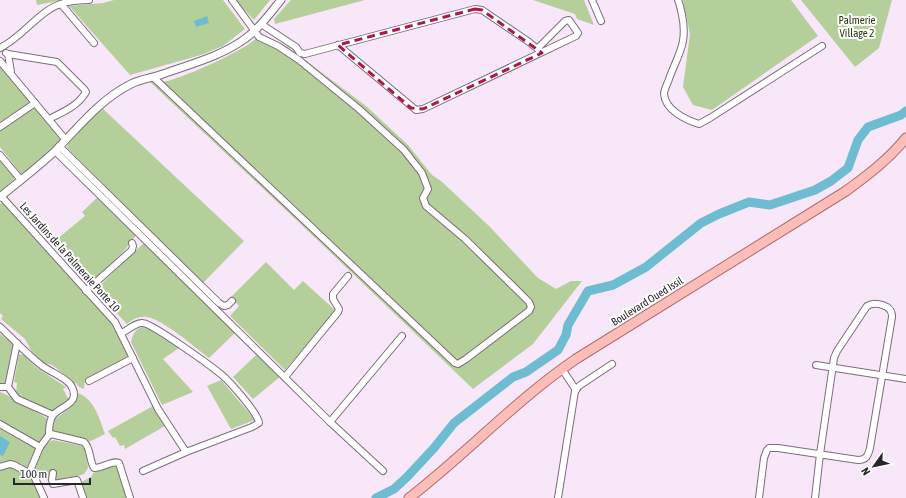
<svg xmlns="http://www.w3.org/2000/svg" width="906" height="498" viewBox="0 0 906 498" font-family="'Asap Condensed',sans-serif">
  <rect width="100%" height="100%" fill="#f8e7f9"/>
  <g fill="#b5cf9b">
    <path d="M36 0H63L37 5Z"/>
    <path d="M114 0H223L245 29 223 46 201 55 130 75 69 6 103 3Z"/>
    <path d="M235 0H270L254 20Z"/>
    <path d="M291 0H365L275 24 274 19Z"/>
    <path d="M533 0H584L594 25 577 19 575 14Z"/>
    <path d="M683 0H791L818 36 712 110 693 105 683 87 690 34Z"/>
    <path d="M801 0H892L879 48 855 67Z"/>
    <path d="M261 33 288 47 366 106 408 145 432 175 441 181 489 226 538 278 556 289 571 281H582L533 344 473 389 327 249 150 82C156 82 162 82 168 81 188 75 251 49 261 33Z"/>
    <path d="M0 63 59 135 60 140 58 143 22 175 0 147Z"/>
    <path d="M102 108 244 241 203 283 67 148C70 132 89 118 102 108Z"/>
    <path d="M0 158 15 175 14 179 0 192Z"/>
    <path d="M99 196 137 234 123 252 89 285 51 244 85 216 82 212Z"/>
    <path d="M3 201 113 324 130 357 85 379 84 389 79 387 76 383 74 384 72 380 52 365 43 363 31 350 25 339 1 319 3 316 0 313V204Z"/>
    <path d="M146 241 236 332 209 358C196 348 162 319 147 317 139 316 133 319 127 324L95 290Z"/>
    <path d="M266 262 294 290 303 281 336 311 285 370 230 316 239 306 231 297Z"/>
    <path d="M145 326 153 329 179 348 163 359 193 392 162 405 131 342C133 333 136 328 145 326Z"/>
    <path d="M0 334 13 344 5 384 0 386Z"/>
    <path d="M19 354 24 355 37 368 66 387 63 389 68 398 72 396 71 402 53 415 18 397 16 393 17 383 14 382Z"/>
    <path d="M257 354 281 376 253 399 233 377Z"/>
    <path d="M221 380 255 420 231 429 207 386Z"/>
    <path d="M0 392 7 395 48 419V433L41 445 0 423Z"/>
    <path d="M78 393C95 400 99 418 105 434L91 441H83L52 434 54 420 72 406Z"/>
    <path d="M153 406 165 426 125 449 124 445 120 446 115 437 113 438 108 431Z"/>
    <path d="M0 428 39 449 27 470 12 463 0 466Z"/>
    <path d="M53 440 82 446 86 450 88 468 84 474 57 483C49 479 36 478 32 470 37 460 43 444 53 440Z"/>
    <path d="M116 464 127 498H86L81 482 91 477 93 473Z"/>
    <path d="M10 467C30 476 34 476 41 498H0V470Z"/>
  </g>
  <g fill="#6dbcd2">
    <path d="M207 16 209 23 196 27 194 21Z"/>
    <path d="M0 436 10 442 3 456 0 455Z"/>
  </g>
  <g fill="none" stroke-linecap="round" stroke-linejoin="round">
    <path stroke="#6dbcd2" stroke-width="9" d="M376 498 394 489 407 477 434 448 454 423 513 377 526 372 558 350 566 335 568 325 588 291 613 285 646 267 701 223 719 214 749 202 770 205 815 190 831 181 848 168 858 140 868 127 901 115 906 111"/>
    <defs>
      <g id="minor">
        <path d="M592 0 601 21"/>
        <path d="M678 0C680 5 681 10 682 15 688 44 678 54 669 79 668 83 664 89 664 94 665 110 686 120 699 124L710 118 822 46"/>
        <path d="M61 4 94 43"/>
        <path d="M261 24 296 47 300 53 305 54 475 9 482 10 529 42 540 51"/>
        <path d="M338 45 416 110 423 109 576 36 578 33 569 20 565 21 538 48"/>
        <path d="M0 48C18 39 31 22 47 11 59 2 75 0 89 0"/>
        <path d="M6 53 8 54 11 72"/>
        <path d="M8 54 57 62 84 89 86 92C78 106 63 112 49 119"/>
        <path d="M0 61 65 139"/>
        <path d="M153 77 455 363 458 364 466 359 529 311 531 307 529 302 519 292 465 239 426 206 423 198 428 189 422 173 404 150 359 109 299 60 278 46 259 37 232 0"/>
        <path d="M0 127 35 103"/>
        <path d="M59 146 219 303 224 306 228 305 232 301"/>
        <path d="M55 151 330 422 383 471"/>
        <path d="M0 155 21 180"/>
        <path d="M1 196 115 322 158 409 186 452"/>
        <path d="M86 291 132 250 133 246 132 243"/>
        <path d="M0 327C14 340 27 354 41 365 50 372 63 376 70 384 73 388 75 394 73 399 69 407 56 409 52 417 49 422 49 429 49 435"/>
        <path d="M122 333C128 330 136 322 143 323 153 324 211 366 222 375 230 382 258 413 259 423L252 427 186 452 143 471"/>
        <path d="M17 343 8 387 17 399 53 415"/>
        <path d="M816 365 906 379"/>
        <path d="M562 369 576 390"/>
        <path d="M285 377 338 312 339 309 333 299V294L348 276"/>
        <path d="M89 381 133 358"/>
        <path d="M0 387H8"/>
        <path d="M330 422 402 336"/>
        <path d="M0 424 40 447 29 473"/>
        <path d="M40 447 49 435 51 434 84 442C91 448 89 460 94 468 103 468 112 460 119 463L130 498"/>
        <path d="M0 467 10 464 14 465 34 476 44 498"/>
        <path d="M53 473 52 480 53 484 77 480 83 498"/>
        <path d="M558 498 575 391 579 386 612 364"/>
        <path d="M759 498 764 458 767 450 769 448H778L858 460C866 460 868 456 870 448L892 317C893 305 875 301 867 306L837 351 834 358 820 454 815 498"/>
      </g>
      <path id="tertiary" d="M0 197C18 182 37 168 54 152 78 128 99 100 131 84 141 79 152 78 163 74 191 64 222 56 246 38 260 28 270 13 281 0"/>
      <path id="primary" d="M409 498C467 453 516 400 576 359L846 191C868 175 889 159 906 138"/>
    </defs>
    <use href="#minor" stroke="#7c6d7d" stroke-width="8"/>
    <use href="#tertiary" stroke="#7c6d7d" stroke-width="9"/>
    <use href="#primary" stroke="#b26c69" stroke-width="11"/>
    <use href="#minor" stroke="#fff" stroke-width="6"/>
    <use href="#tertiary" stroke="#fff" stroke-width="7"/>
    <use href="#primary" stroke="#fdbeb9" stroke-width="9"/>
  </g>
  <path fill="none" stroke="#ab1848" stroke-width="3" stroke-dasharray="8 5" stroke-linejoin="round" d="M475 9 482 10 542 53 423 109 411 108 338 45Z"/>
  <g text-anchor="middle" dominant-baseline="central" stroke-width="4" stroke-linejoin="round" paint-order="stroke">
    <g font-size="11" fill="#25370d" stroke="#fff">
      <text x="857" y="20">Palmerie<tspan x="857" dy="13">Village 2</tspan></text>
    </g>
    <g font-size="11" fill="#2a242b" stroke="#fff">
      <text transform="translate(70 257) rotate(48)">Les Jardins de la Palmeraie Porte 10</text>
      <text transform="translate(647 301) rotate(-32)">Boulevard Oued Issil</text>
    </g>
  </g>
  <g transform="translate(874 466) rotate(237)" stroke="#ffffff" stroke-width="3" paint-order="stroke">
  <path d="M0-3L7 15L0 10L-7 15Z" fill="#2a242b"/>
  <text y="-6" font-size="11" font-weight="bold" text-anchor="middle" fill="#2a242b">N</text>
  </g>
  <path d="M14 478v6h76v-6" fill="none" stroke="#2a242b" stroke-width="2"/>
  <text x="20" y="478" font-size="12" fill="#2a242b" stroke="#ffffff" stroke-width="3" paint-order="stroke">100 m</text>
</svg>
